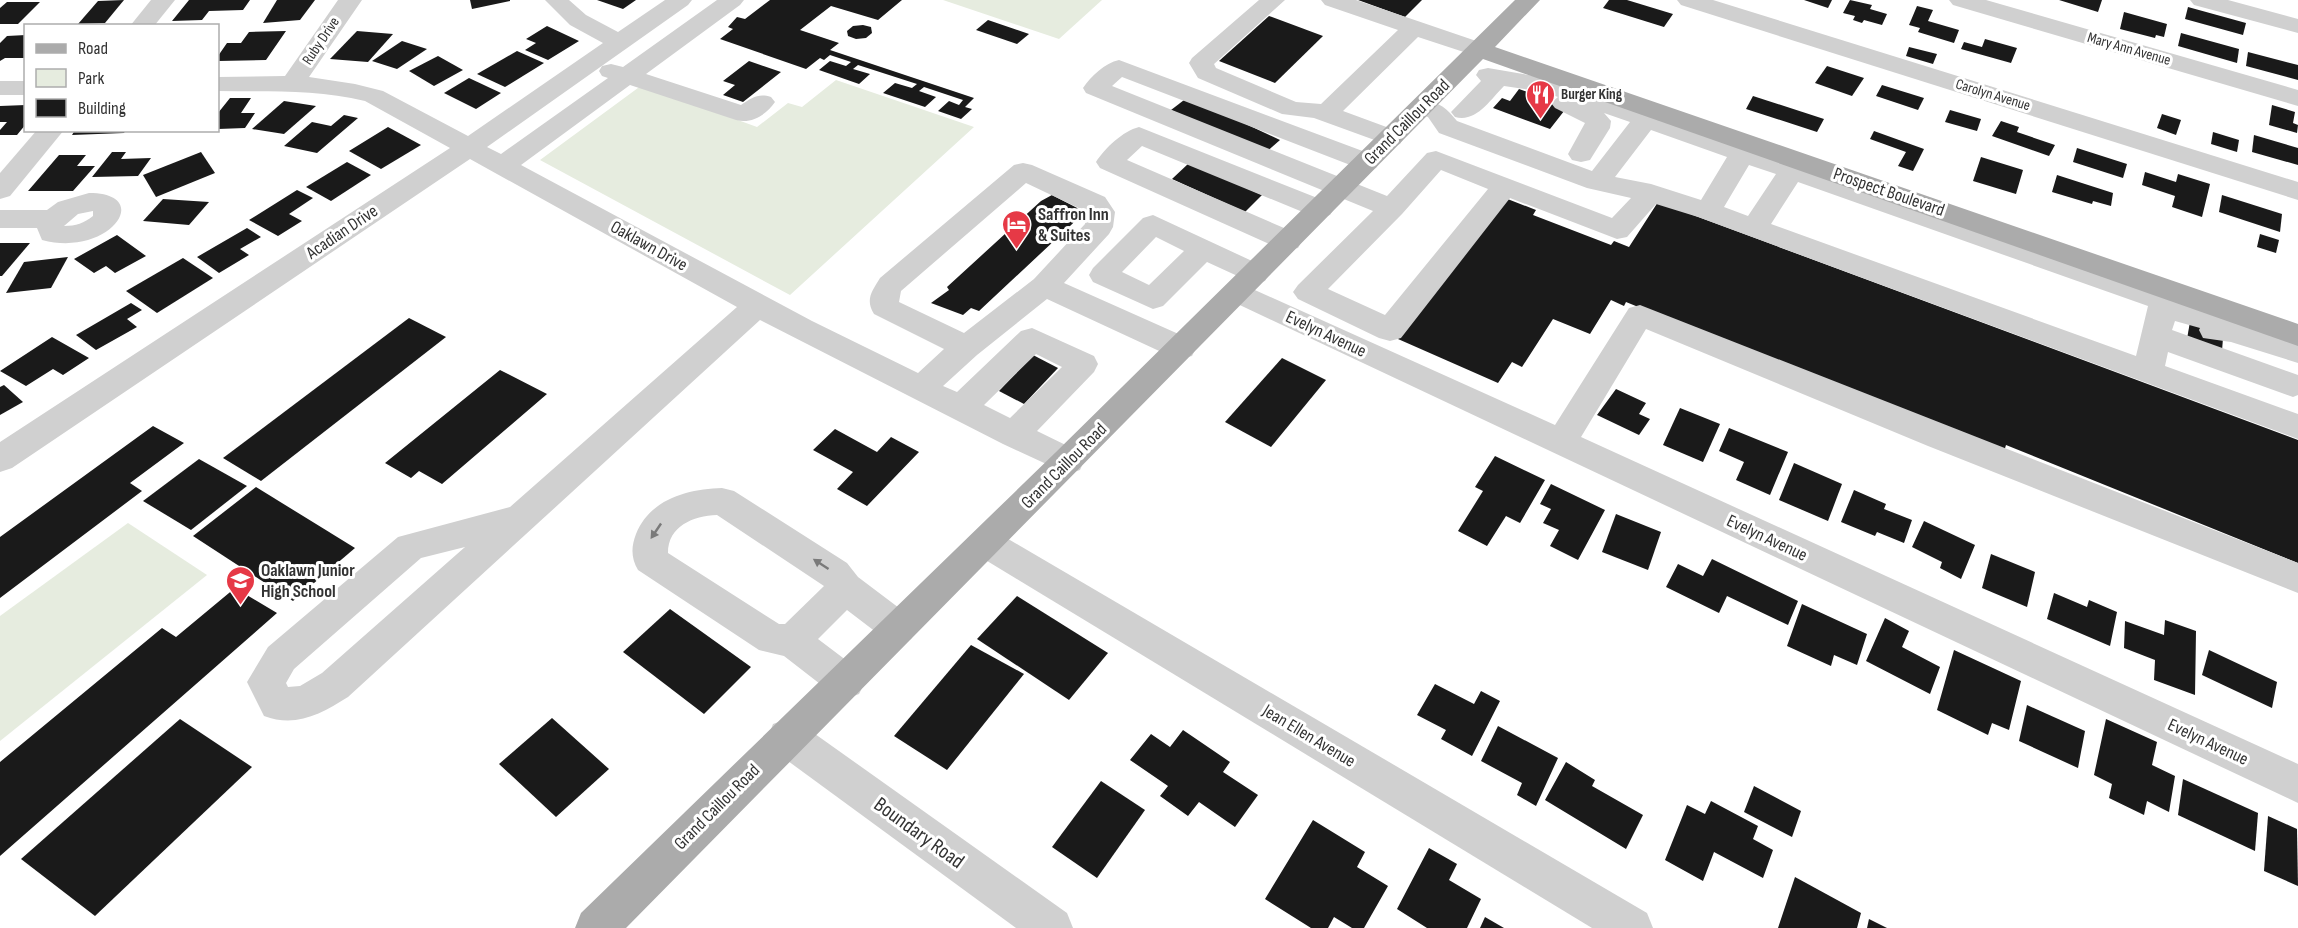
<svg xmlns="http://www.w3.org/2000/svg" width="2298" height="928" viewBox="0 0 2298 928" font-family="'Sofia Sans Condensed',sans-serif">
  <rect width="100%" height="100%" fill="#fff"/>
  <g fill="#e6ecdf">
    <path d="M943 0H1102L1059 39Z"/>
    <path d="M836 80 974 127 790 295 540 160 642 85 757 127 788 103 802 107Z"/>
    <path d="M128 523 207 575 0 741V616Z"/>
  </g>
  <g fill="#1a1a1a">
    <path d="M124 0 105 23 78 24 98 1Z"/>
    <path d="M189 0H250L243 10 209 11 202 20 172 21Z"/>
    <path d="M277 0H315L300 20 263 23Z"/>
    <path d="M470 0H510V1L472 9Z"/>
    <path d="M597 0H636L623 9Z"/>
    <path d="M770 0H902L878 20 831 6 800 30 839 43 830 50 974 98 965 107 972 109 961 119 938 111 949 101 959 105 963 100 924 87 919 91 936 97 925 107 883 93 895 83 912 88 917 84 858 65 853 69 870 74 859 84 819 70 830 61 846 66 851 62 830 55 824 60 820 58 806 69 720 39 733 29 728 27 737 17 745 19Z"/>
    <path d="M1358 0H1422L1405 17Z"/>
    <path d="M1609 0H1627L1673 14 1664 27 1603 8Z"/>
    <path d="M1804 0H1832L1828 8Z"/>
    <path d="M1850 0 1872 5 1870 9 1887 14 1882 25 1864 20 1862 23 1853 20 1855 16 1843 13Z"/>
    <path d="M2059 0H2102L2098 12Z"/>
    <path d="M7 2H40L18 24H0V8Z"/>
    <path d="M1917 6 1933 10 1928 21 1959 30 1954 43 1918 32 1920 28 1909 25Z"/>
    <path d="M2188 7 2246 23 2243 35 2185 19Z"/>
    <path d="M2124 12 2167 24 2164 37 2156 35 2155 38 2120 29Z"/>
    <path d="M1269 16 1323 36 1275 83 1219 61Z"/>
    <path d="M988 20 1029 34 1017 44 976 30Z"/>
    <path d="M863 25 871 27 872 33 866 38 856 39 848 36 847 31 853 26Z"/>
    <path d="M547 26 579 41 548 60 525 50 536 43 526 39Z"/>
    <path d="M286 31 266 60 218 61V56L227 43H241L249 32Z"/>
    <path d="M357 31 393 34 368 62 330 59Z"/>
    <path d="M2181 33 2239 49 2237 63 2178 46Z"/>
    <path d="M26 35V58H5L0 61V43L7 36Z"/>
    <path d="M1985 39 2017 48 2011 63 1961 49 1964 42 1982 47Z"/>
    <path d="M402 41 427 49 397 69 372 61Z"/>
    <path d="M1909 47 1937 54 1933 64 1906 56Z"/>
    <path d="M517 51 544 63 505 87 477 74Z"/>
    <path d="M2248 52 2298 65V80L2246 66Z"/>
    <path d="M438 56 463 70 434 86 409 71Z"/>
    <path d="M749 61 781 72 743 102 723 95 735 85 723 81Z"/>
    <path d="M1827 66 1864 78 1852 96 1815 83Z"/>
    <path d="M469 78 501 93 476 109 444 93Z"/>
    <path d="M1882 85 1924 98 1918 110 1876 96Z"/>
    <path d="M1519 89 1568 106 1550 129 1493 108 1502 98 1510 101Z"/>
    <path d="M1753 96 1824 119 1817 132 1746 109Z"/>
    <path d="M1188 97 1280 140 1264 154 1171 110Z"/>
    <path d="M230 98H251L241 113H255L245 128 218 129V113Z"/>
    <path d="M284 101 316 106 284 134 252 129Z"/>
    <path d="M26 105V124L17 135H0V130L7 122H0V106Z"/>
    <path d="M2272 105 2295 112 2293 123 2298 125 2297 133 2269 125Z"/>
    <path d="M1950 110 1981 119 1977 131 1945 122Z"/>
    <path d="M2162 114 2181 120 2176 135 2157 128Z"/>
    <path d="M344 115 358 118 317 153 284 146 312 122 331 126Z"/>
    <path d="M2001 121 2019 127 2017 132 2055 145 2049 156 1992 136Z"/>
    <path d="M388 127 421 145 381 169 349 151Z"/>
    <path d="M75 130H126L124 133 72 135Z"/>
    <path d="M1874 131 1924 149 1913 171 1898 166 1906 152 1870 139Z"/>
    <path d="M2213 132 2239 140 2237 152 2211 144Z"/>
    <path d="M2254 135 2298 148V165L2252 152Z"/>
    <path d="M2077 148 2127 164 2123 178 2073 162Z"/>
    <path d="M112 152H126L121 159 151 158 138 176 92 177Z"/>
    <path d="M201 152 215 173 156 197 143 175Z"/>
    <path d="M59 155H86L77 166H95L73 191H28Z"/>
    <path d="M1981 157 2023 170 2016 194 1973 181Z"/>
    <path d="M347 162 371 175 331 201 306 187Z"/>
    <path d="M1189 163 1262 195 1245 212 1172 179Z"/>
    <path d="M2145 172 2176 182 2178 174 2210 184 2202 217 2172 207 2175 196 2142 185Z"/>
    <path d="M2057 175 2113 193 2111 206 2093 201 2092 204 2052 192Z"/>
    <path d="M297 190 313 198 289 214 302 221 278 236 249 220Z"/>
    <path d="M1052 195 1085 212 979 311 971 308 963 315 931 303 949 290 947 287 1041 201Z"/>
    <path d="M2222 195 2282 214 2280 232 2219 212Z"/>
    <path d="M1505 198 1536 210 1533 215 1611 245 1614 241 1629 247 1658 202 2298 440V563L2006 445 2003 455 1626 302 1624 306 1611 300 1590 334 1553 319 1522 367 1512 362 1498 383 1398 339Z"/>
    <path d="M163 199 209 202 189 225 143 221Z"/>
    <path d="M247 228 261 237 240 249 249 255 219 273 197 257Z"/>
    <path d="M2260 234 2279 240 2276 253 2257 247Z"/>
    <path d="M117 235 146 256 115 273 106 266 94 273 74 259Z"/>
    <path d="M0 243H30L2 276H0Z"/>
    <path d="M68 257 51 288 6 293 24 262Z"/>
    <path d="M183 258 213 278 157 313 126 291Z"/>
    <path d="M131 303 142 310 127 319 137 327 96 350 76 335Z"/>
    <path d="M2191 316 2223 338 2222 351 2187 339Z"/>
    <path d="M409 318 446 337 261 481 223 458Z"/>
    <path d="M52 337 89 358 63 375 53 369 26 386 0 371Z"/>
    <path d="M1033 355 1058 368 1024 404 999 391Z"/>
    <path d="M1282 358 1326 380 1271 447 1225 422Z"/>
    <path d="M500 370 547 394 442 484 419 471 411 478 385 463Z"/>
    <path d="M4 385 23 402 0 415V387Z"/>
    <path d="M1616 389 1646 403 1639 414 1650 419 1639 435 1597 415Z"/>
    <path d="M1680 408 1720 424 1703 462 1663 445Z"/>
    <path d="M153 426 184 443 130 483 142 491 0 598V537Z"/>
    <path d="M1729 428 1788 452 1770 495 1736 480 1744 462 1719 451Z"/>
    <path d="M835 429 877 452 891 437 919 452 867 506 837 489 853 472 813 450Z"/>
    <path d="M1495 456 1545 480 1520 523 1506 516 1487 546 1458 531 1483 491 1475 487Z"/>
    <path d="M199 459 247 486 191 530 143 501Z"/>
    <path d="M1794 463 1842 484 1828 521 1779 500Z"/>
    <path d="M1551 484 1605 510 1578 560 1550 546 1559 530 1543 523 1551 509 1540 504Z"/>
    <path d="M256 487 355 548 293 601 193 536Z"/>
    <path d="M1854 490 1886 504 1884 509 1912 520 1904 543 1877 532 1875 536 1841 522Z"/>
    <path d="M1616 514 1661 532 1648 570 1602 552Z"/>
    <path d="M1924 521 1975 545 1961 579 1940 568 1942 562 1912 547Z"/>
    <path d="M1991 554 2035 572 2027 607 1982 588Z"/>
    <path d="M1712 559 1798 601 1788 625 1727 596 1719 613 1666 587 1678 564 1703 576Z"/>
    <path d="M235 588 277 613 0 856V762L162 628 176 637Z"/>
    <path d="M2054 593 2087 607 2089 600 2117 612 2110 646 2047 619Z"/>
    <path d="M1017 596 1108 653 1069 700 977 639Z"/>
    <path d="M1802 604 1867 634 1857 665 1834 655 1831 666 1787 646Z"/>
    <path d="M670 609 751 667 704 714 623 652Z"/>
    <path d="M1885 618 1909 631 1902 647 1940 667 1930 694 1866 661Z"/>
    <path d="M2165 620 2196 631 2195 695 2154 680 2155 660 2124 648 2125 621 2164 635Z"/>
    <path d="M971 645 1024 674 947 770 894 736Z"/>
    <path d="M1954 650 2021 681 2009 730 1992 723 1988 735 1937 710Z"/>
    <path d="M2209 650 2277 682 2272 708 2202 675Z"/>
    <path d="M1435 684 1474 704 1481 691 1500 701 1472 756 1441 739 1446 730 1417 715Z"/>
    <path d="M2027 705 2085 731 2078 768 2019 741Z"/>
    <path d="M552 718 609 769 556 817 499 764Z"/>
    <path d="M180 719 252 767 95 916 21 859Z"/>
    <path d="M2106 719 2157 742 2152 765 2175 776 2169 812 2147 801 2144 815 2109 798 2112 784 2094 775Z"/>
    <path d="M1498 726 1558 758 1536 806 1517 795 1522 783 1481 761Z"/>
    <path d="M1183 730 1230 762 1223 772 1258 795 1235 827 1199 802 1188 816 1160 796 1168 786 1130 760 1151 734 1170 747Z"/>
    <path d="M1566 762 1595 780 1592 786 1643 815 1626 849 1545 800Z"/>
    <path d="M2183 779 2258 813 2255 851 2178 815Z"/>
    <path d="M1101 781 1145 810 1097 878 1052 847Z"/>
    <path d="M1754 786 1801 811 1792 837 1744 812Z"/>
    <path d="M1711 801 1758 826 1753 839 1773 850 1763 878 1714 852 1703 881 1665 860 1687 805 1705 814Z"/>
    <path d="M2268 816 2297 829 2298 886 2264 871Z"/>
    <path d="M1313 820 1365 852 1357 867 1388 886 1364 928H1352L1334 917 1328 928H1311L1265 899Z"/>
    <path d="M1429 848 1457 864 1449 880 1481 899 1467 928H1427L1397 909Z"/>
    <path d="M1795 877 1861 913 1857 928H1778Z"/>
    <path d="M1485 917 1504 928H1480Z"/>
    <path d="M1869 919 1887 928H1867Z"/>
  </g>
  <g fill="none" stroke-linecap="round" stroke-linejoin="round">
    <g fill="#d0d0d0" fill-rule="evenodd">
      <path d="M151 0H175L154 26H130Z"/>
      <path d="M338 0H362L309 77 355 84 383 91 468 136 603 43 570 25 545 0H569L586 15 618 32 665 0H692L688 5 487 147 501 154 608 78 602 76 599 71 602 66 611 64 623 67 717 0H744L740 5 646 74 741 105C752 98 758 93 771 97L775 102C766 115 752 124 736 120L630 85 521 165 812 321 918 373 944 349 874 314C865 300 872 291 880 278L1014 165 1023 163 1032 165 1105 197 1115 212 1113 227 1109 234 1064 283 1192 340 1196 348 1192 356 1181 359 1170 356 1047 299 977 355 943 386 957 392 1021 331 1032 328 1094 356 1098 364 1094 372 1037 431 1080 452 1084 461 1080 470 1068 474 1003 444 760 320 348 697C321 714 296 728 264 716L247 682 268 647 398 537 510 507 737 307 470 159 12 468 0 472V442L450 148 365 101C316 89 267 92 218 91V77L285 76ZM1026 183 1087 212 1085 224 1034 279 964 333 899 302 901 291ZM1036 354 1062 367 1010 418 984 405ZM465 547 322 673 300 686 288 687 286 683 294 669 421 558Z"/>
      <path d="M1259 0H1285L1214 64 1216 68 1296 102 1321 104 1398 30 1325 5 1321 0H1356L1488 45 1491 50 1488 55 1479 57 1418 37 1343 111 1400 132 1404 138 1400 144 1391 146 1314 118 1282 114 1198 78 1189 63 1192 58Z"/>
      <path d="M1677 0H1713L2298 182V200L1681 5Z"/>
      <path d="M1949 0H1986L2298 90V106L1953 5Z"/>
      <path d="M2190 0H2228L2298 19V33L2194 5Z"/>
      <path d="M1119 60 1376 156 1380 162 1376 168 1367 170 1358 168 1122 77 1112 86 1387 196 1427 153 1436 151 1612 218 1631 198 1587 188 1439 133 1428 117 1414 112 1410 107 1414 102C1434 97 1446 107 1457 121L1592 171 1630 122 1604 113 1611 121 1610 128 1590 160 1581 162 1572 160 1568 154 1585 123 1555 108 1551 103 1558 97 1544 92 1504 86C1490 100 1476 123 1455 117L1451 112 1481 81 1476 75 1479 70 1488 68 1557 80 2174 294 2179 301 2225 314 2243 323 2298 341V363L2231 342 2203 338 2199 330 2200 328 2175 321 2172 330 2298 375V395L2293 397 2168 352 2165 366 2298 414V439L1698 217 1656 204 1627 237 1617 239 1510 198 1401 338 1390 341 1379 338 1298 299 1293 292 1298 285 1373 211 1086 93 1083 88C1091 76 1105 63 1119 60ZM1651 130 1727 157 1701 200 1651 184 1615 177ZM1749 165 1776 174 1748 216 1724 207ZM1441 170 1488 189 1385 315 1328 289 1402 214ZM1798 182 2148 306 2136 356 1771 224Z"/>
      <rect x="0" y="81" width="26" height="14"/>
      <path d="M1139 127 1330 203 1334 209 1330 215 1320 218 1310 215 1142 146 1127 160 1298 234 1302 241 1298 248 1288 250 1278 248 1100 168 1096 162C1105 148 1123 131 1139 127Z"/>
      <path d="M37 130H64L10 196 0 199V173Z"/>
      <path d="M89 193C155 193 110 258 42 240L37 228H0V210H47L58 202ZM93 211V216C84 223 76 226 64 226L78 214Z"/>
      <path d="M1153 215 1265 267 1269 274 1265 281 1255 284 1207 262 1163 306 1153 309 1093 282 1089 275 1093 268 1143 218ZM1156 237 1184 251 1149 285 1122 272Z"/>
      <path d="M1237 282 1555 425 1629 308 1640 305 2298 563V593L1928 446 1646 329 1581 437 2298 764V803L1227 299 1222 292 1227 285Z"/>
      <path d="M722 488 734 491 847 563 858 577 911 617 916 628 911 639 898 644 885 639 847 610 818 639 859 670 865 682 859 694 846 699 833 694 784 656 759 650 638 570C631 558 631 547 636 534 650 499 688 489 722 488ZM717 515 824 586 785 624H779L668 553C668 526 693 516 717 515Z"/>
      <path d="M986 529 998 533 1647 913 1653 928H1592L974 553 969 543 974 533Z"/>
      <path d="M787 719 801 724 1067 913 1073 928H1016L773 750 768 737 773 724Z"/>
    </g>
    <path fill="#ababab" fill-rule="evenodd" d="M1515 0H1540L1495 47 2298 324V346L1483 59 626 928H575L581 913 1056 452Z"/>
  </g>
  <defs><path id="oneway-solid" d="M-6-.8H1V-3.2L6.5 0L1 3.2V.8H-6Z" transform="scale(1.5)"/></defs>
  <g fill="#7a7a7a">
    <use href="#oneway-solid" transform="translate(656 531) rotate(124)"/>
    <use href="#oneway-solid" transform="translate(821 564) rotate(-147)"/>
  </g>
  <defs>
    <symbol id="restaurant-pin" viewBox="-11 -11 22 30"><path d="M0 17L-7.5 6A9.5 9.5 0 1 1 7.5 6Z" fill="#e63946" stroke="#fff"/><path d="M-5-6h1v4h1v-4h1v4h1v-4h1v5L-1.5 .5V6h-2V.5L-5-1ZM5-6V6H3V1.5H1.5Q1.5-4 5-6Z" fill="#fff"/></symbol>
    <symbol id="hotel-pin" viewBox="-11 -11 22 30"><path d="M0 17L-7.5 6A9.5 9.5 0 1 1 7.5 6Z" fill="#e63946" stroke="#fff"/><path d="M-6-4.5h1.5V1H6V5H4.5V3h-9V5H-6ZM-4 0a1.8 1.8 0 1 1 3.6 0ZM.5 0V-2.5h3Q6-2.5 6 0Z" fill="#fff"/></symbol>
    <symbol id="school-pin" viewBox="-11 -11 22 30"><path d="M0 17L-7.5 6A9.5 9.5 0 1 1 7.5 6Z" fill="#e63946" stroke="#fff"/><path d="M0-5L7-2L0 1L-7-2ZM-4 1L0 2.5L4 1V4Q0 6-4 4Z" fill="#fff"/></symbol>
  </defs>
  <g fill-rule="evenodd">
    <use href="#restaurant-pin" x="1524" y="78" width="33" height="45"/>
    <use href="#hotel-pin" x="1000" y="208" width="33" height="45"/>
    <use href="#school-pin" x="224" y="564" width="33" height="45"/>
  </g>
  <g text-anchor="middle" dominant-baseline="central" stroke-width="6" stroke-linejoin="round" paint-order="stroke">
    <g font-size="15" fill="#333" stroke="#fff">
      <text transform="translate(321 41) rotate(-56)">Ruby Drive</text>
      <text transform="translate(2129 49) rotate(16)">Mary Ann Avenue</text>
      <text transform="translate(1993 95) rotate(17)">Carolyn Avenue</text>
    </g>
    <g font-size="15" font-weight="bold" fill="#333" stroke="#fff" text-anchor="start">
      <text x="1561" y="94">Burger King</text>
    </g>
    <g font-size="18" fill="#333" stroke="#fff">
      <text transform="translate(1407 122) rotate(-45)">Grand Caillou Road</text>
      <text transform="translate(1889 192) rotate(19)">Prospect Boulevard</text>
      <text transform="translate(342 232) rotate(-34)">Acadian Drive</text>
      <text transform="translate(649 246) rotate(29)">Oaklawn Drive</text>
      <text transform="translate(1326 334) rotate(25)">Evelyn Avenue</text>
      <text transform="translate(1064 466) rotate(-45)">Grand Caillou Road</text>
      <text transform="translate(1767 538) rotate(25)">Evelyn Avenue</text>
      <text transform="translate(1309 736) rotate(31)">Jean Ellen Avenue</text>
      <text transform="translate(2208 742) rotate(25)">Evelyn Avenue</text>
      <text transform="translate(717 807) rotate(-45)">Grand Caillou Road</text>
    </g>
    <g font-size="18" font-weight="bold" fill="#333" stroke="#fff" text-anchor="start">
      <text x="1038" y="214">Saffron Inn<tspan x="1038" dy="21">&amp; Suites</tspan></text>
      <text x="261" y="570">Oaklawn Junior<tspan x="261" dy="21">High School</tspan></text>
    </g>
    <g font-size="21" fill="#333" stroke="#fff">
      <text transform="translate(919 833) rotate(36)">Boundary Road</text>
    </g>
  </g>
  <rect x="24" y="24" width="195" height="108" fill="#ffffff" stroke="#adadad" stroke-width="1.5"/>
  <rect x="36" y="44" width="30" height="9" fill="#ababab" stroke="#adadad" stroke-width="1.5"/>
  <text x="78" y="54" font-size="18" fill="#333333">Road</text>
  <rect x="36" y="69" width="30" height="18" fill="#e6ecdf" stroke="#adadad" stroke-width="1.5"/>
  <text x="78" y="84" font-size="18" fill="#333333">Park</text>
  <rect x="36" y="99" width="30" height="18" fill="#1a1a1a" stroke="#adadad" stroke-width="1.5"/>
  <text x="78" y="114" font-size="18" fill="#333333">Building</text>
</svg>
